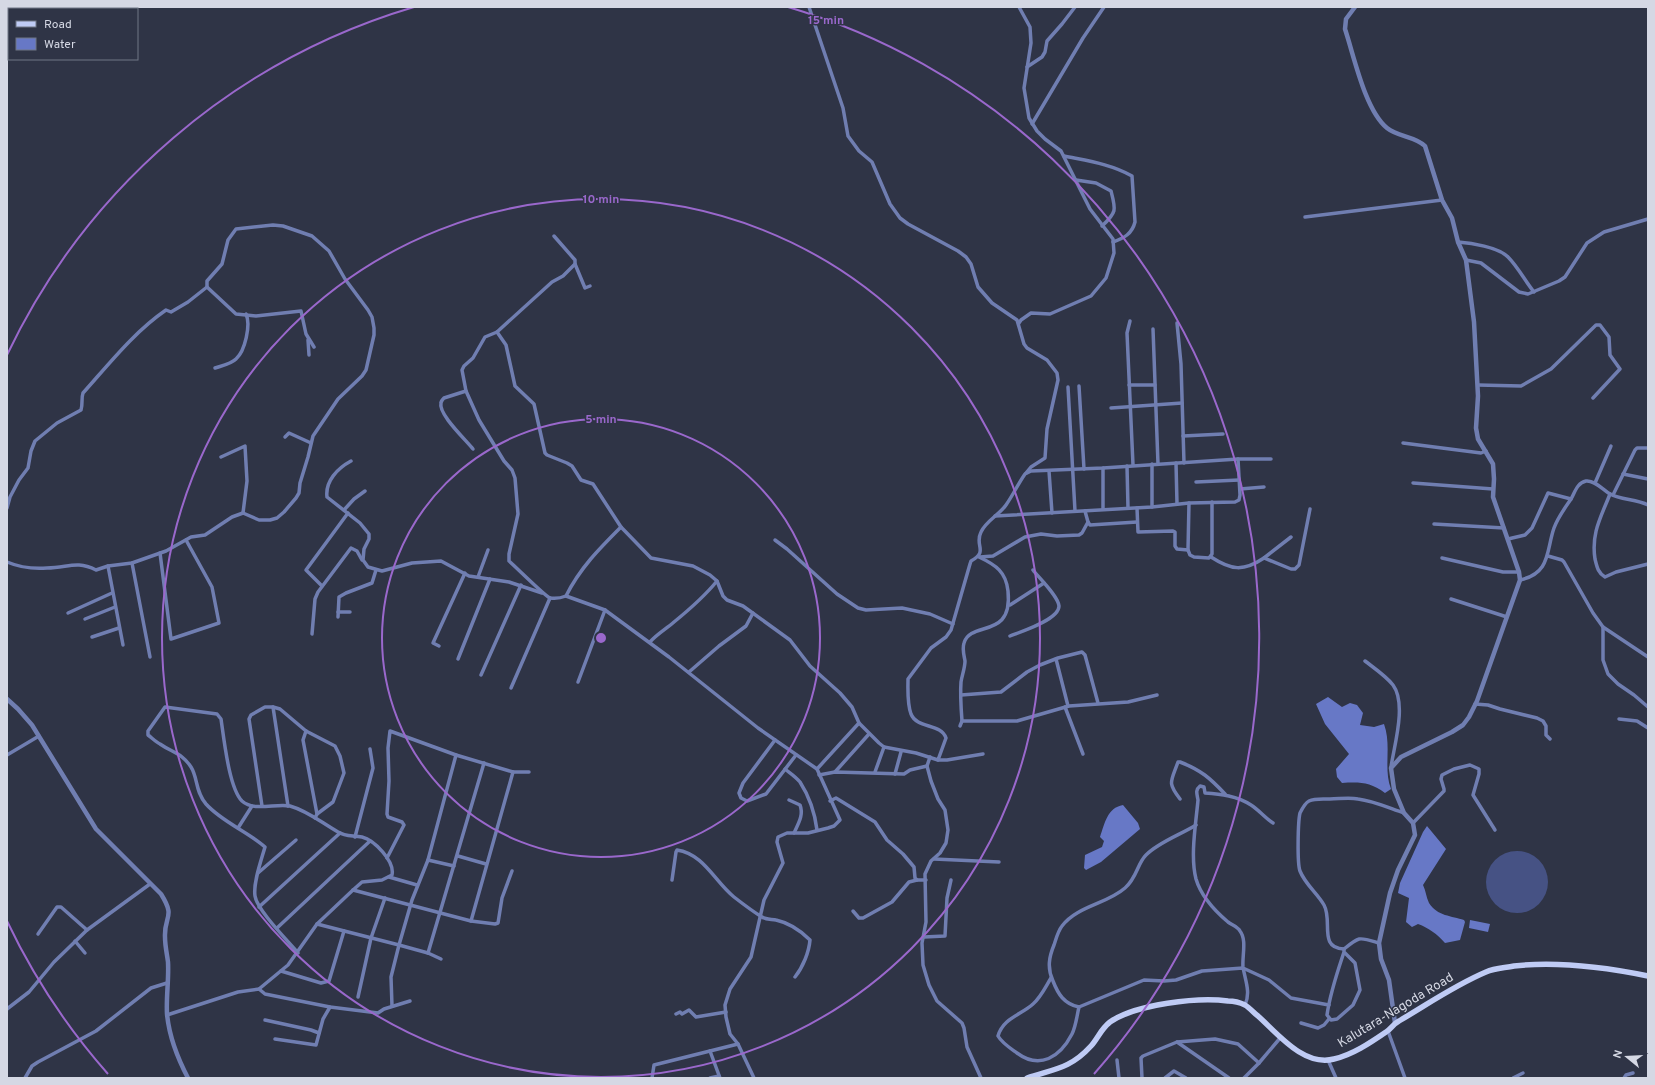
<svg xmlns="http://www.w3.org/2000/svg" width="1655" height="1085" viewBox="0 0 1655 1085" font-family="Overpass,sans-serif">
  <rect width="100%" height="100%" fill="#2f3446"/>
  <circle fill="#465284" cx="1517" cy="882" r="31"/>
  <g fill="#6778c6">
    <path d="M1328 697 1342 707 1350 703 1357 705 1363 713 1360 725 1374 727 1384 724C1392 746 1383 768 1391 789L1385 793C1370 782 1360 782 1342 783L1337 777 1336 769 1349 754 1325 724 1316 704Z"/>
    <path d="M1123 805 1138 823 1140 829 1101 862 1086 870 1084 868 1085 855 1102 847 1104 841 1100 837C1105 823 1107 808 1123 805Z"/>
    <path d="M1427 826 1446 849 1423 885C1426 891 1426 897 1429 903 1437 916 1452 916 1464 920L1465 922 1460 940 1445 943C1437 934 1429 928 1418 924L1412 927 1406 922 1409 898 1398 893 1400 883 1423 832Z"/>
    <path d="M1470 920 1490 924 1488 932 1469 928Z"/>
  </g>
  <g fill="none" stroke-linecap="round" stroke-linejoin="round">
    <g stroke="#707eb1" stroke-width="3.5">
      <path d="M809 7 843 108 848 136 859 151 872 162 890 204 900 218 908 224 958 251 966 257 971 264 978 287 992 303 1017 320 1024 344 1027 348 1047 360 1057 373 1058 380 1047 429 1045 458 1031 467 1026 473"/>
      <path d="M1027 67 1042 57 1045 52 1047 41 1062 24 1075 7"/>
      <path d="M1032 124 1083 38 1104 7"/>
      <path d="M1064 156C1088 161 1111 164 1132 176L1135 222C1132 234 1124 238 1113 242"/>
      <path d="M1076 180 1096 183 1111 191C1116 210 1117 212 1102 226"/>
      <path d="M1305 217 1442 200"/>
      <path d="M554 236 575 260V264L563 276 552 282 497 332 485 337 473 358 464 366 462 370 466 391 479 420 504 461 512 470 515 478 518 514 509 554V561C516 567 545 596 550 598 556 599 561 598 566 596"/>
      <path d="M1458 242C1471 243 1498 247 1508 257 1518 267 1525 281 1534 292"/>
      <path d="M1466 260 1481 263 1519 292 1528 294 1559 281 1565 277 1587 243 1604 232 1648 219"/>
      <path d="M575 264 585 288 590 286"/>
      <path d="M207 287 236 314 256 316 301 311 306 334 314 347"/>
      <path d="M1130 321 1127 333 1133 465"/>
      <path d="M1019 323 1021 320 1031 313 1050 314 1091 296 1106 278 1114 253 1113 239 1090 209 1061 151 1045 139 1037 131 1029 118 1024 88 1031 43 1030 27 1019 7"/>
      <path d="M1177 323 1181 364 1184 463"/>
      <path d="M1153 329 1158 464"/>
      <path d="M497 332 506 345 515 386 534 404 545 453 547 455 567 463 572 466 581 480 593 484 621 527"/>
      <path d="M308 340 309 355"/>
      <path d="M215 368C221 366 231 364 236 359 245 351 251 325 246 314"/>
      <path d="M1129 385H1155"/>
      <path d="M1478 385 1521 386 1551 369 1596 325H1600L1609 337 1610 355 1620 369 1593 398"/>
      <path d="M1079 386 1084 469"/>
      <path d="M1068 387 1075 511"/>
      <path d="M466 391 444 398C443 399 441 401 441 403 438 414 466 440 473 449"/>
      <path d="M1111 408 1182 403"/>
      <path d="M1183 436 1223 434"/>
      <path d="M285 437 289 433 311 443"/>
      <path d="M1403 443 1481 453 1486 451"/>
      <path d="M221 457 245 446 247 481 243 513"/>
      <path d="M351 461C338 468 325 481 327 497L360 523 369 534V539L364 549 363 560 368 567 382 571 412 563 441 561 469 576 509 582 542 593"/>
      <path d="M1176 463 1177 504"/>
      <path d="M1127 466 1128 508"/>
      <path d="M1103 468V509"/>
      <path d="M1049 471 1052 513"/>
      <path d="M1623 474 1648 479"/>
      <path d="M1196 482 1239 480"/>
      <path d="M1413 483 1493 489"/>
      <path d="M1595 483 1611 446"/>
      <path d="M1240 489 1264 487"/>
      <path d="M1610 494C1601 517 1591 533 1595 559 1597 567 1598 573 1605 577L1616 572 1648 564"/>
      <path d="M1613 495 1635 450 1637 448H1648"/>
      <path d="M1189 503 1188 550 1190 555 1194 557 1209 558 1212 554V502"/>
      <path d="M1152 507V464"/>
      <path d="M7 508 10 497 19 480 28 468 31 451 35 441 57 423 81 410C83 403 81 399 83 393 109 364 134 332 166 310L171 312 188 302 207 287V281L222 264 228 240 236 229 273 225 283 226 312 236 329 251 345 279 368 310 372 317 374 328V335L366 370 362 376 338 399 313 436 308 457 300 483 299 493 296 498 284 512 277 518 270 520H259L243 513 232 517 205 535 191 537 166 551 132 563 108 566 96 570C76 560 68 568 47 568 35 569 19 567 7 562"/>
      <path d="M1137 508 1138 532 1173 531 1175 532V546L1177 549 1188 550"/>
      <path d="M344 510 354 499 365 491"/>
      <path d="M1085 511 1088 522 1090 525 1137 522"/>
      <path d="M995 516 1152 507 1189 503 1235 502 1239 500 1240 495 1238 459"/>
      <path d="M1434 524 1504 528"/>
      <path d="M1508 539 1525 535 1532 528 1548 493 1571 499"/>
      <path d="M775 540 787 549 837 594 858 608 866 610 902 608 930 614 953 624"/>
      <path d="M160 553 171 639 219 623 212 587 186 540"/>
      <path d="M1548 556 1562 560 1564 562 1593 613 1603 627 1648 657"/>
      <path d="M980 557 993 556 1025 537 1041 534 1057 536 1079 535 1082 533 1088 522"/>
      <path d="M1211 557C1231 570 1243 572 1264 558L1291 569H1295L1299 565 1310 509"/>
      <path d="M1264 558 1291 537"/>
      <path d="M1442 558 1503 572H1519"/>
      <path d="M132 563 150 657"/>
      <path d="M108 566 123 645"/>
      <path d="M478 577 488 550"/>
      <path d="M1520 580C1551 573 1546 551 1554 528 1558 517 1565 508 1571 499 1575 492 1577 483 1586 481 1595 480 1603 490 1610 494 1621 500 1636 499 1648 505"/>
      <path d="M322 586 306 570 348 513"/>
      <path d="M1451 599 1507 617"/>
      <path d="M1010 605 1044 583"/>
      <path d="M338 612H350"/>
      <path d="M68 613 112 593"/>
      <path d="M338 617 339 597 346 593 372 583 376 570"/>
      <path d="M85 619 115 607"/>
      <path d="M1603 627V660L1608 674 1618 684 1634 695 1648 707"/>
      <path d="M312 634 315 599 318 592 351 548 357 551 362 560"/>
      <path d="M1010 636C1020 632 1059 620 1059 606 1058 596 1039 578 1033 570"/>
      <path d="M92 637 119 628"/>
      <path d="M650 642C657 634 666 629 674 622 690 609 704 597 717 581"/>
      <path d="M439 646 433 643 465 573"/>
      <path d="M458 659 490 579"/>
      <path d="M1056 659 1068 706"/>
      <path d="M1365 661C1374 668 1386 676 1393 685 1407 704 1394 746 1391 767"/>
      <path d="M689 672 719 646 746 626 753 613"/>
      <path d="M481 675 521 585"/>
      <path d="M578 682 605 610"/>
      <path d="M511 688 550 598"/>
      <path d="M961 695 1001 692 1027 672 1040 665 1058 658 1082 652 1085 655 1098 703"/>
      <path d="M1475 704 1488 705 1500 709 1537 718 1543 721 1546 726V735L1550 739"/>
      <path d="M273 707 288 806"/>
      <path d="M1065 707 1083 754"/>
      <path d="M1619 719 1637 721 1648 728"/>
      <path d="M962 721H1017L1069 706 1128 702 1157 695"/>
      <path d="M960 726 962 721C961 708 960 695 961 682 962 675 965 668 965 661 964 655 962 649 964 643 971 620 1013 640 1008 591 1006 572 996 565 979 557"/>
      <path d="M306 731 303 740 317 814"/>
      <path d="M775 740 743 783 739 793 741 798 747 801 766 794 796 755"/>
      <path d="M7 755 39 736"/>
      <path d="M930 757 927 766 931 781 938 799 945 810 948 830 946 843 940 853 931 861 925 874 926 922 922 943 923 965 929 985 937 1001 962 1023 964 1028 967 1047 981 1078"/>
      <path d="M938 760H947L983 754"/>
      <path d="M785 769C790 773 796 777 800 782 809 796 815 814 817 830"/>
      <path d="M817 769 859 723"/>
      <path d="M835 772 869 734"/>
      <path d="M875 772 884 747"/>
      <path d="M895 774 901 752"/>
      <path d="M819 775 835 772 904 774 910 770 927 766"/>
      <path d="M1180 799C1167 782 1171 782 1178 762H1180C1201 770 1210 778 1225 794"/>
      <path d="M789 800 800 805C804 815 798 824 794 833"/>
      <path d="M830 801 836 798 875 822 887 840 903 854 914 867 915 878 917 880H926"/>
      <path d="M262 806 249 719 251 715 265 707H273L280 709 306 731 335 746 340 756 344 773 333 802 317 814 315 818"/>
      <path d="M1413 823 1444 791V789L1441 779 1442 775 1454 769 1470 765 1479 769V774L1473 795 1495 830"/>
      <path d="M1196 825C1180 835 1159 842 1146 855 1137 864 1137 878 1125 888 1107 904 1077 906 1062 926 1058 931 1056 939 1054 945 1049 957 1047 968 1053 981 1058 994 1064 1004 1079 1007L1144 980 1164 981 1176 980 1202 971 1243 968 1269 980 1291 998 1329 1005"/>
      <path d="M238 828 252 806"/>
      <path d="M355 837 373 768 370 749"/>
      <path d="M458 856 486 864"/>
      <path d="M387 858 404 825 402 822 388 817 387 814 389 781 388 748 390 731 456 755 513 772H529"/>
      <path d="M934 859 999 862"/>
      <path d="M428 860 454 866"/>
      <path d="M258 873 296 840"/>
      <path d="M389 877 417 885"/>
      <path d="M672 880 676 852 677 850C704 854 715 882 734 897 743 904 752 911 762 917 766 920 772 919 776 920 790 923 801 931 810 940 809 952 803 967 795 977"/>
      <path d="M353 890 471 921 495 924 498 923 502 898 512 871"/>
      <path d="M259 907 340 833"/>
      <path d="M853 911 859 918H863L892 902 909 882 917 880"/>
      <path d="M471 921 513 772"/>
      <path d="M317 924 399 945 412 900 428 860 456 755"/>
      <path d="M277 928 370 841"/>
      <path d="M38 934 57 907H61L87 930"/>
      <path d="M924 937 945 936 947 898 951 880"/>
      <path d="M75 941 85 953"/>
      <path d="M1379 943C1359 937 1360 936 1344 949 1318 948 1333 921 1324 905 1317 893 1305 884 1300 871 1297 863 1298 821 1300 813 1302 809 1305 803 1309 801 1315 798 1324 799 1330 799 1339 799 1349 797 1358 799 1374 801 1389 808 1404 813"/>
      <path d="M1344 949V952L1355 963 1360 990 1353 1005 1337 1019 1331 1020 1327 1015C1330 993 1337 973 1344 952"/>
      <path d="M428 953 484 763"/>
      <path d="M281 971 321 983 329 981 344 931"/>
      <path d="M1051 978C1046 986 1041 997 1033 1004 1021 1015 1003 1018 998 1036 1002 1043 1010 1048 1017 1053 1040 1070 1060 1057 1072 1034 1076 1026 1077 1015 1079 1007"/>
      <path d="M259 989 265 994 330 1007 378 1013 384 1009 410 1001"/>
      <path d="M358 997 371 938 385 898"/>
      <path d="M1245 1005C1251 992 1245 980 1243 967 1242 956 1247 940 1240 931 1238 927 1232 925 1228 922 1215 911 1201 896 1196 879 1190 856 1196 823 1198 800 1197 794 1195 790 1200 786L1204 787 1205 793C1221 794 1237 796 1251 805 1259 810 1265 818 1273 823"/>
      <path d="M392 1006 391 977 399 945 428 953 441 959"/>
      <path d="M7 1009 29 992 54 962 87 930 150 884"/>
      <path d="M676 1014 680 1012 682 1014 689 1010 696 1017 726 1012"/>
      <path d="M167 1015 238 992 259 989 288 965 317 924 353 890 362 882 382 880 392 875C395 861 374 840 362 837 353 835 346 837 338 832 322 823 308 811 290 806 276 803 254 812 242 801 229 788 224 739 221 719L217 714 165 707 148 731V735C152 738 156 742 160 744 173 753 182 753 191 767 198 778 195 791 206 804 222 822 247 831 265 847 261 861 253 883 255 896 257 910 288 941 298 953"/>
      <path d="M265 1020 311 1030 319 1033"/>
      <path d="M1301 1023 1318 1028 1324 1025 1329 1019"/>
      <path d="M1388 1031 1405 1078"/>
      <path d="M275 1039 316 1045 323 1019 330 1007"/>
      <path d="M1177 1042 1229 1078"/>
      <path d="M710 1051 720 1078"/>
      <path d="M1117 1060 1119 1078"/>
      <path d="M1328 1060 1336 1078"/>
      <path d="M25 1078 32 1066 38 1062 96 1031 151 988 167 983"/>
      <path d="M652 1078 654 1065 738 1044"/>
      <path d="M710 1078 719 1076"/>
      <path d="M754 1078 738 1044 730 1034 726 1017 725 1005 730 989 751 957 764 900 783 863 777 842 778 837 787 833H808L828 828 834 826 840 820 817 769 758 728 669 657 605 610 566 596C580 568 599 549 621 527L651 558 693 566 710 575 717 581 723 596 727 600 743 606 790 640 810 666 840 693 852 707 859 723 879 743 884 747 916 753 938 760 946 738C941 723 917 729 911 714 907 703 908 690 908 679L931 648 946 637 951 630 970 564 971 561C989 551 974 546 981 532 986 521 999 515 1006 505 1013 495 1018 484 1025 474L1031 471 1103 468 1238 459H1271"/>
      <path d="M1142 1078 1141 1058 1143 1056 1177 1042 1215 1039 1238 1044 1259 1063 1281 1037"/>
      <path d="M1165 1078 1174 1071 1186 1078"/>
      <path d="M1244 1078 1259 1063"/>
      <path d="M1513 1078 1523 1073"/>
      <path d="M1624 1078 1626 1075 1633 1073"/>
    </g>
    <g stroke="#707eb1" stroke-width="4.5">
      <path d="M1355 7 1346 19 1345 29C1354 56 1365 110 1387 128 1398 137 1415 136 1425 146L1442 200 1452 218 1458 242 1466 260 1474 322 1478 396 1476 428 1478 439 1493 464 1494 479 1493 497 1519 572 1520 580 1477 701 1469 717 1463 725 1452 732 1401 757 1391 768 1394 789 1404 813 1413 823 1415 835 1398 870 1390 893 1379 943 1381 959 1389 980 1395 1023"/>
      <path d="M7 699 18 709 32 725 96 829 161 894C176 918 164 915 165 937 165 946 167 954 168 962 169 979 166 997 167 1014 169 1035 178 1059 188 1078"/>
    </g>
    <path stroke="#bfcbf5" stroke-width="5.5" d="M1027 1078C1054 1069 1070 1069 1091 1046 1098 1038 1101 1029 1110 1022 1136 1004 1198 997 1228 1001 1233 1001 1241 1003 1245 1005 1250 1008 1254 1013 1258 1016 1278 1034 1304 1067 1334 1059 1352 1055 1370 1043 1386 1032 1391 1029 1393 1024 1399 1021 1428 1004 1455 985 1486 972 1495 968 1505 968 1514 966 1558 961 1604 967 1648 976"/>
  </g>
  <g fill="none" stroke="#9a68cc" stroke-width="2">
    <circle cx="601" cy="638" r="219"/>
    <circle cx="601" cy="638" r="439"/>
    <path d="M108 1074A658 658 0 0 1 7 921M7 355A658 658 0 0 1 414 7M788 7A658 658 0 0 1 1094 1074"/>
  </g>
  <g text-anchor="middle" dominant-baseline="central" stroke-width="3" stroke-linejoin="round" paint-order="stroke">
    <g font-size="13" fill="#d5d8e4" stroke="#2f3446">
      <text transform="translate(1396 1011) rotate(-31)">Kalutara-Nagoda Road</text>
    </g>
  </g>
  <circle cx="601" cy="638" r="6" fill="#9a68cc" stroke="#2f3446" stroke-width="2"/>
  <g font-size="12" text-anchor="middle" font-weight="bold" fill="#9a68cc" stroke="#2f3446" stroke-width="3" stroke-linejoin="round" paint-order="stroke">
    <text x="826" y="24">15 min</text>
    <text x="601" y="203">10 min</text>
    <text x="601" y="423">5 min</text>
  </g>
  <rect width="1655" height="1085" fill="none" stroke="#d5d8e4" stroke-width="16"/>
  <rect x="8" y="8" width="130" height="52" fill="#2f3446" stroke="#717685"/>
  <rect x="16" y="21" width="20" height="6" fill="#bfcbf5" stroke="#717685"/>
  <text x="44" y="28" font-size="12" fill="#d5d8e4">Road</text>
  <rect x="16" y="38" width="20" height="12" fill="#6778c6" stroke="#717685"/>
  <text x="44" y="48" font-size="12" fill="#d5d8e4">Water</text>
  <g transform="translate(1627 1057) rotate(288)" stroke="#2f3446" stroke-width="3" paint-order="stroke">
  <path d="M0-3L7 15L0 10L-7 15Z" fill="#d5d8e4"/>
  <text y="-6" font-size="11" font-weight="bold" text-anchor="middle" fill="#d5d8e4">N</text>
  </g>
</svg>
